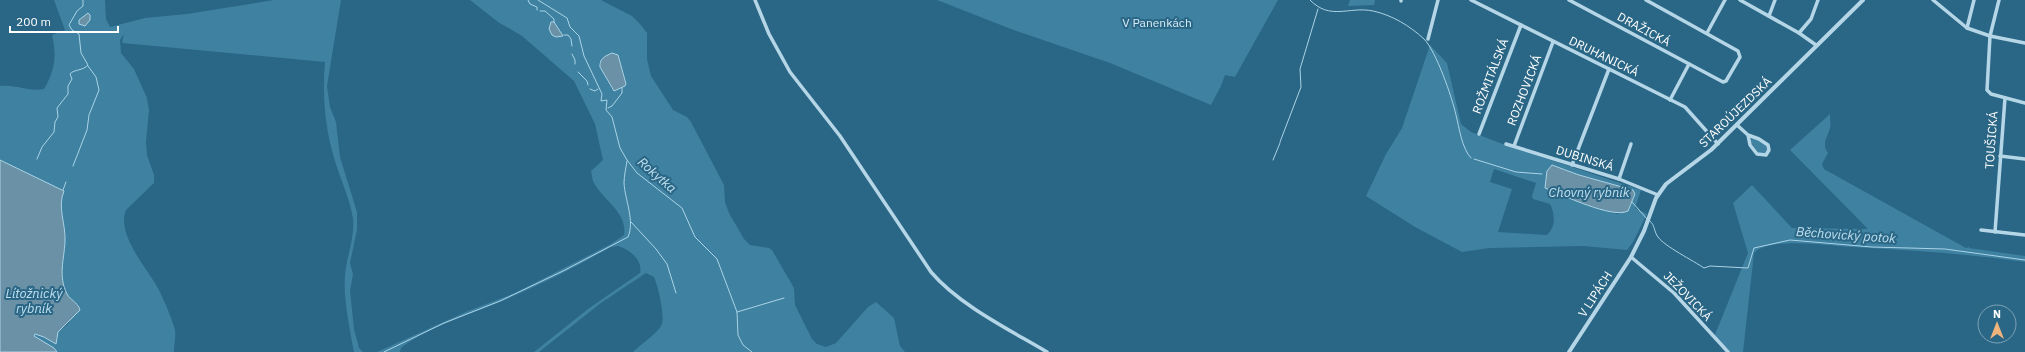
<svg xmlns="http://www.w3.org/2000/svg" width="2025" height="352" viewBox="0 0 2025 352" font-family="'IBM Plex Sans',sans-serif">
  <rect width="100%" height="100%" fill="#2a6685"/>
  <g fill="#3f81a1" fill-rule="evenodd">
    <path d="M54 0H105L106 19 110 27 145 18 187 14 274 0H341L327 86 330 107 336 122 340 157 357 212V230L350 263 353 274 350 291 354 329 359 348 363 352H354C350 331 343 297 345 276 346 258 355 238 353 219 350 199 341 181 335 161 325 129 322 95 325 62L122 43 124 34 120 40 121 53 134 69 147 98 149 110 146 142 147 155 154 175V183L126 210C116 235 148 269 159 290 163 298 174 323 175 330 176 337 174 345 174 352H57L54 348 33 336 35 334 56 341 58 332 68 324 79 305 67 295 62 278V213L60 205 64 191 0 160V86C16 84 29 92 44 89 55 70 57 56 52 35L65 30Z"/>
    <path d="M470 0H601L632 16 641 25 647 33V59L651 76 673 110 687 117 691 122 724 185 725 202 729 213 744 239 750 245 769 248 772 250 794 288 795 305 812 339 817 344 826 347 836 343 868 307 876 302 894 318 900 346 905 352H633C640 345 656 334 661 326 666 318 658 286 654 277L646 273 601 303 539 352H534L588 309 640 273C643 260 630 250 618 246L611 247C574 268 534 288 495 304 468 315 422 330 401 348L400 352H377L468 311 515 293 611 244 624 235C628 212 601 199 593 181 592 178 592 174 591 171L603 160 595 124 574 81 522 36 498 22ZM599 62 622 67 623 77 612 89 600 67Z"/>
    <path d="M937 0H1278L1235 77 1225 75 1221 86 1211 105 1110 63 1011 29Z"/>
    <path d="M1350 0H1375L1374 5 1348 6Z"/>
    <path d="M1430 45 1447 63 1461 124 1471 132 1511 147 1641 190 1635 208 1647 214 1633 242 1627 250 1583 246 1489 248 1462 252 1415 227 1366 196 1386 154 1402 128ZM1552 165 1579 175 1631 189 1635 194 1630 207 1618 214 1580 203 1565 195 1545 188 1547 171ZM1494 169 1536 183 1532 196 1533 199 1550 204C1555 214 1556 227 1547 235L1498 232 1512 189 1490 182Z"/>
    <path d="M1830 114C1830 119 1831 124 1830 128 1828 137 1821 143 1828 153L1822 164 1824 169 1966 248 1969 247V248L2025 256V262C1968 254 1910 250 1852 247 1830 246 1771 236 1754 253L1743 352H1728L1714 337 1748 253 1733 203 1752 185 1792 228 1868 229 1790 150Z"/>
    <path d="M1754 138 1766 145 1768 149 1765 154H1759L1751 143 1750 139Z"/>
  </g>
  <g fill="#6a91a6" stroke="#aad4e7">
    <path d="M88 13 90 15V20L85 26 79 24V20Z"/>
    <path d="M551 22H554L563 36 556 37 552 35 549 29Z"/>
    <path d="M612 53 618 55 626 84 625 86 614 91 600 67C599 59 605 56 612 53Z"/>
    <path d="M0 160 64 191C57 207 66 224 65 242 64 260 58 276 67 294 70 300 78 302 80 310L58 332 56 344 44 337 35 334 34 336 54 348 57 352H0Z"/>
    <path d="M1552 165 1579 175 1633 190 1635 194 1628 211C1612 219 1563 195 1545 188L1547 171Z"/>
  </g>
  <g fill="none" stroke-linecap="round" stroke-linejoin="round">
    <g stroke="#aad4e7" stroke-width="1">
      <path d="M528 0 530 4 537 7V10"/>
      <path d="M538 0 567 18 570 27 579 36 584 56 602 94 601 101 607 100 606 110 612 117 620 148 627 160 637 173 682 208 695 237 717 259 737 312 738 335 743 345 752 352"/>
      <path d="M1310 0C1330 21 1349 6 1373 11 1392 15 1410 26 1424 39 1436 51 1452 97 1456 115 1459 127 1462 149 1471 158"/>
      <path d="M540 11H545L554 19V22"/>
      <path d="M564 35H568L571 39 572 46"/>
      <path d="M572 54 575 60V64"/>
      <path d="M578 72 587 81 588 85"/>
      <path d="M590 89 595 91 598 89"/>
      <path d="M608 108 612 106 622 93V88"/>
      <path d="M1280 142 1301 87 1300 69 1318 9"/>
      <path d="M37 159 42 147 54 132 55 122 58 117 57 108 68 94V86L72 79 70 74C74 69 83 71 88 65L81 53 79 34 72 30 69 25 77 11 83 6V0"/>
      <path d="M1474 159 1516 172 1542 174"/>
      <path d="M1273 160 1280 143"/>
      <path d="M73 166 87 130 89 115 99 90 96 77 88 66"/>
      <path d="M63 190 66 182"/>
      <path d="M1632 202 1647 219"/>
      <path d="M1650 221C1655 225 1654 232 1658 237 1664 246 1694 261 1704 268L1710 266 1748 268 1754 248 1790 240 1872 247 1945 249 2025 260"/>
      <path d="M631 222 656 249 667 264 676 293"/>
      <path d="M737 312 784 298"/>
      <path d="M384 352 444 323 500 301 563 271 628 237C635 221 625 200 624 183 624 176 626 168 627 161"/>
    </g>
    <g stroke="#b5d6e7" stroke-width="3.5">
      <path d="M755 0 769 34 790 72 840 136 931 272C959 305 1010 330 1047 352"/>
      <path d="M1471 0 1685 107 1718 144"/>
      <path d="M1569 0 1723 82 1726 81 1740 57 1738 51 1646 0"/>
      <path d="M1740 0 1799 33 1816 45"/>
      <path d="M1933 0 1967 28 1990 36 2025 43"/>
      <path d="M1999 0 1990 36 1987 90 1991 94 2025 103"/>
      <path d="M1401 1V0"/>
      <path d="M1769 16 1775 0"/>
      <path d="M1967 28 1974 0"/>
      <path d="M1707 33 1725 0"/>
      <path d="M1799 33 1811 19 1818 0"/>
      <path d="M1428 39 1438 0"/>
      <path d="M1670 100 1689 64"/>
      <path d="M1737 125 1748 135 1759 139 1768 145 1769 150 1766 155 1757 154 1750 145 1748 135"/>
      <path d="M1479 134 1521 25"/>
      <path d="M1506 144 1619 179 1658 195"/>
      <path d="M1514 146 1553 42"/>
      <path d="M2000 156 2025 159"/>
      <path d="M1572 165 1609 69"/>
      <path d="M1619 179 1631 144"/>
      <path d="M1981 230 2025 235"/>
      <path d="M1995 232 2005 98"/>
      <path d="M1631 257 1674 293 1728 352"/>
    </g>
    <path stroke="#b5d6e7" stroke-width="4" d="M1569 352 1631 257 1644 231 1656 198 1666 184 1711 150 1863 0"/>
  </g>
  <g text-anchor="middle" dominant-baseline="central" stroke-width="4" stroke-linejoin="round" paint-order="stroke">
    <g font-size="12" fill="#d8ecf6" stroke="#2a6685">
      <text x="1157" y="22">V Panenkách</text>
    </g>
    <g font-size="12" fill="#fff" stroke="#2a6685">
      <text transform="translate(1644 29) rotate(28)">DRAŽICKÁ</text>
      <text transform="translate(1604 56) rotate(26)">DRUHANICKÁ</text>
      <text transform="translate(1490 76) rotate(-69)">ROŽMITÁLSKÁ</text>
      <text transform="translate(1524 90) rotate(-69)">ROZHOVICKÁ</text>
      <text transform="translate(1735 112) rotate(-44)">STAROÚJEZDSKÁ</text>
      <text transform="translate(1991 140) rotate(-86)">TOUŠICKÁ</text>
      <text transform="translate(1585 158) rotate(17)">DUBINSKÁ</text>
      <text transform="translate(1595 294) rotate(-57)">V LIPÁCH</text>
      <text transform="translate(1688 296) rotate(46)">JEŽOVICKÁ</text>
    </g>
    <g font-size="13" font-style="italic" fill="#c0e0ef" stroke="#2a6685">
      <text transform="translate(657 175) rotate(41)">Rokytka</text>
      <text x="1589" y="192">Chovný rybník</text>
      <text transform="translate(1846 235) rotate(4)">Běchovický potok</text>
      <text x="34" y="293">Lítožnický<tspan x="34" dy="15">rybník</tspan></text>
    </g>
  </g>
  <g transform="translate(1997 324)"><circle r="19" fill="#2a6685" stroke="#7fa3b6"/>
  <path d="M0-3L7 15L0 10L-7 15Z" fill="#eeb47c"/>
  <text y="-6" font-size="11" font-weight="bold" text-anchor="middle" fill="#ffffff">N</text>
  </g>
  <path d="M10 26v6h108v-6" fill="none" stroke="#ffffff" stroke-width="2"/>
  <text x="16" y="26" font-size="12" fill="#ffffff" stroke="#2a6685" stroke-width="3" paint-order="stroke">200 m</text>
</svg>
